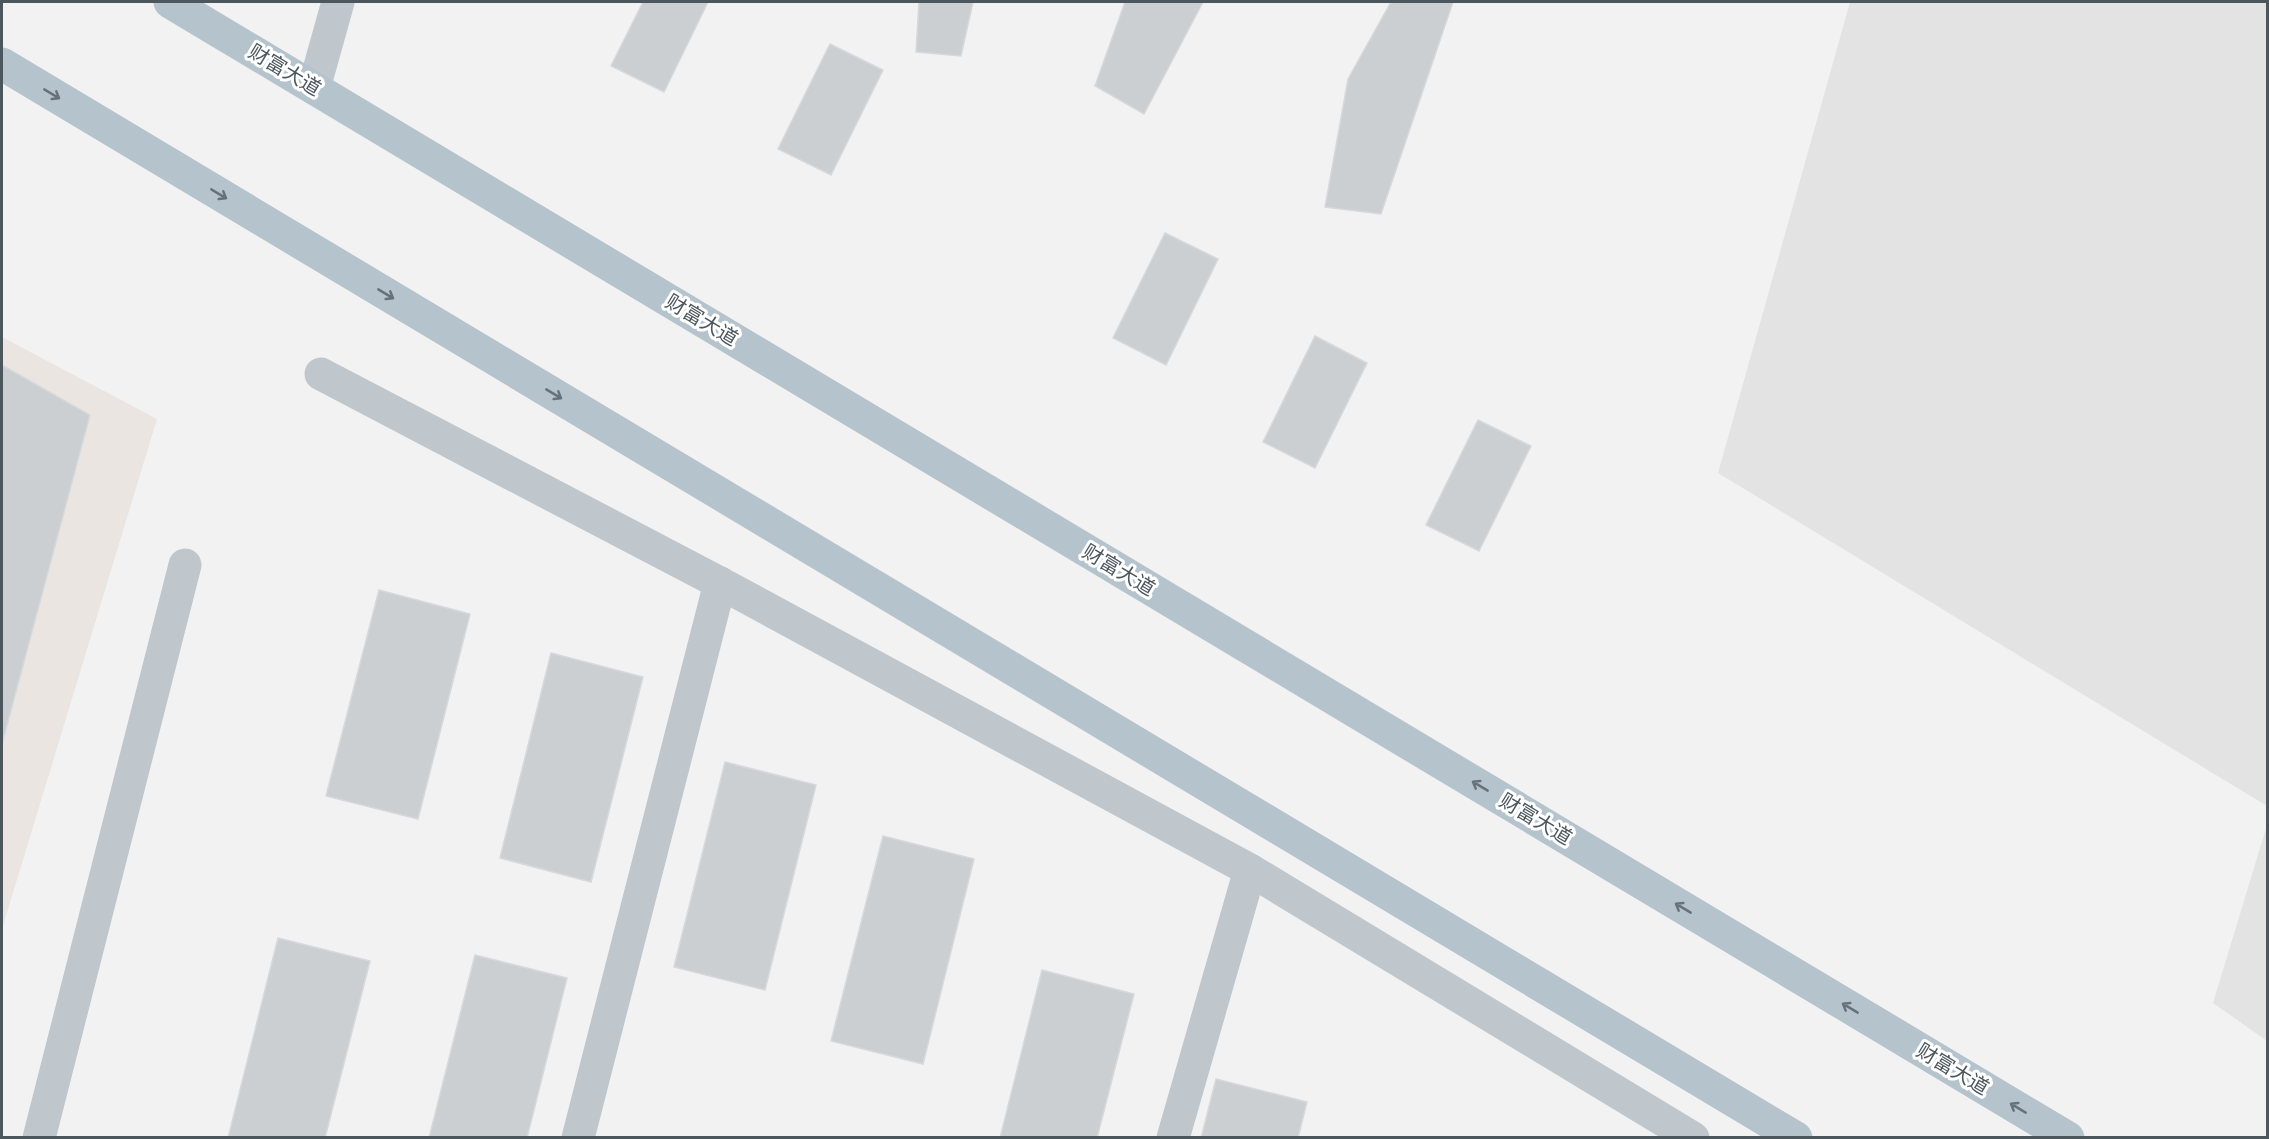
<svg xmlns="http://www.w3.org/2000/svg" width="2269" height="1139" viewBox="0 0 2269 1139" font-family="'Space Grotesk','Noto Sans SC',sans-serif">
  <rect width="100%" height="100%" fill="#f3f2f2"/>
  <path fill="#eae5e0" d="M2 337 157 419 2 929Z"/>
  <g fill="#e4e3e3">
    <path d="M1850 2H2267V806L1718 473Z"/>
    <path d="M2267 825 2268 1041H2267L2213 1003Z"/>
  </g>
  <g fill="#cccfd2" stroke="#d6d9dc" stroke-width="1.5">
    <path d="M643 2H708L664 92 611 66Z"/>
    <path d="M919 2H973L961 56 916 52Z"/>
    <path d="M1125 2H1203L1144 114 1095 86Z"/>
    <path d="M1391 2H1453L1381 214 1325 207 1348 79Z"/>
    <path d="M830 44 883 70 831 175 778 149Z"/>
    <path d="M1165 233 1218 259 1166 365 1113 338Z"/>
    <path d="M1315 336 1367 363 1315 468 1263 442Z"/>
    <path d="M2 365 90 415 2 744Z"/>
    <path d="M1478 420 1531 446 1479 551 1426 525Z"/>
    <path d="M379 590 470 614 418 819 326 796Z"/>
    <path d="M551 653 643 677 591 882 500 858Z"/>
    <path d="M725 762 816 785 765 990 674 967Z"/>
    <path d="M883 836 974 859 923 1064 831 1041Z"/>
    <path d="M278 938 370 961 325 1138H228Z"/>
    <path d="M475 955 567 978 527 1138H429Z"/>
    <path d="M1042 970 1134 994 1097 1138H1000Z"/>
    <path d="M1216 1079 1307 1102 1298 1138H1201Z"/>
  </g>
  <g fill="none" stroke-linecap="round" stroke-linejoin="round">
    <g stroke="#bfc7cc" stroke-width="33">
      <path d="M314 88 338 2"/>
      <path d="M321 374 720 583 1250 870 1693 1138"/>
      <path d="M39 1138 185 565"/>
      <path d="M578 1138 720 583"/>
      <path d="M1173 1138 1250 870"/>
    </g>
    <g stroke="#b5c4cc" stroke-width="33">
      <path d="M170 2 2068 1138"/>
      <path d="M2 64 1796 1138"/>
    </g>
  </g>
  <defs><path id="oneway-shaft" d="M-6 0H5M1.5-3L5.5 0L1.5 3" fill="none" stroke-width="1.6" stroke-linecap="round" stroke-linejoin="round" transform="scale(1.5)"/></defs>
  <g stroke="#667279">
    <use href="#oneway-shaft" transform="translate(52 94) rotate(31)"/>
    <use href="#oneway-shaft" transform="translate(219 194) rotate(31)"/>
    <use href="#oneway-shaft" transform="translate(386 294) rotate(31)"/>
    <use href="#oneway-shaft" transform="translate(554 394) rotate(31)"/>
    <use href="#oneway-shaft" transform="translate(1480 786) rotate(-149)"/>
    <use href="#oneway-shaft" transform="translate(1683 908) rotate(-149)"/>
    <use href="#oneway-shaft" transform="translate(1850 1008) rotate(-149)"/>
    <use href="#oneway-shaft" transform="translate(2018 1108) rotate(-149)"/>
  </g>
  <g text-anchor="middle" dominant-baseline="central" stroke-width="6" stroke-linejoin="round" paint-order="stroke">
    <g font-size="20" fill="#4c575d" stroke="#fff">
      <text transform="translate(285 70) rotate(31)">财富大道</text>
      <text transform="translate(702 320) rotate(31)">财富大道</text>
      <text transform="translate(1119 570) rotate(31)">财富大道</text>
      <text transform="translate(1536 819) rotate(31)">财富大道</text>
      <text transform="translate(1953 1069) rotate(31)">财富大道</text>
    </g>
  </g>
  <rect width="2269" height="1139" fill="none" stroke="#4c575d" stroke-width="6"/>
</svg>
